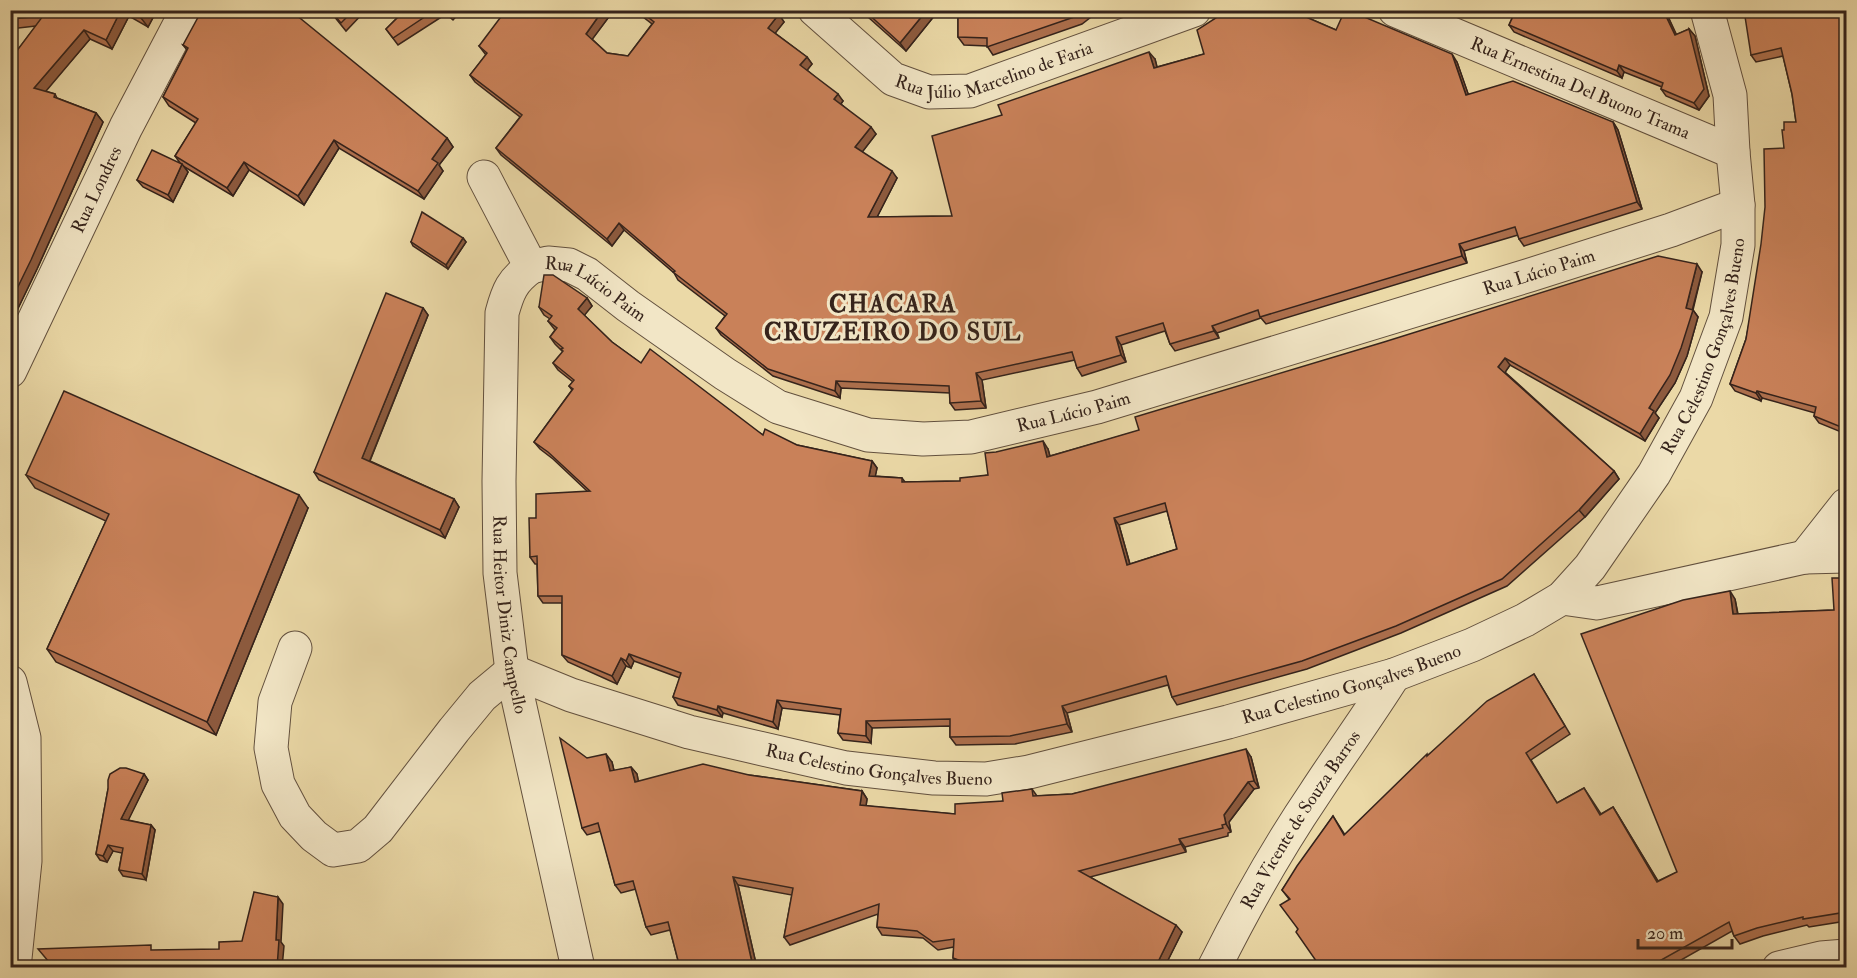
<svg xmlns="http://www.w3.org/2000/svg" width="1857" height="978" viewBox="0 0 1857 978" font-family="'IM FELL Double Pica',serif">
  <rect width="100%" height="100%" fill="#ebd9a7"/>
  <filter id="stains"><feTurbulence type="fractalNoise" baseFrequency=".00333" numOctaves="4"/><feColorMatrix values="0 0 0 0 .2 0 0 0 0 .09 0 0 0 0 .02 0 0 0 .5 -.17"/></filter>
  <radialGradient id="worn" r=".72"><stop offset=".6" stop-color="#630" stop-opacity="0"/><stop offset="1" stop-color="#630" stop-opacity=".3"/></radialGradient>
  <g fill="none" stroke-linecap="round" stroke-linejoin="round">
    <defs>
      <g id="minor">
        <path id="s1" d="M815 10 893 79 929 92 970 91 1194 10"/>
        <path id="s2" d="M1395 10 1733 152"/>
        <path id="s3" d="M484 177 531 267 548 263 569 265 587 274 628 306 725 374 778 407 868 435 923 439 971 437 1097 407 1530 275 1671 230 1738 205"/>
        <path id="s4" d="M531 267C512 281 508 291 502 313L499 481 500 573 512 671 578 968"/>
        <path id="s5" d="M10 371 126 127 179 26 189 10"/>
        <path d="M1805 557 1846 505"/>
        <path d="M1562 598 1597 603 1805 557 1846 556"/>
        <path id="s6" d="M295 648 275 702 271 748 278 784 295 816 314 836 333 850 358 846 378 829 454 730 482 696 512 671 571 695 689 732 846 768 934 778 986 779 1029 772 1228 722 1394 675 1472 645 1525 620 1562 598 1590 567 1654 474 1696 398 1726 317 1738 245V205L1733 152 1730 95 1707 10"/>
        <path d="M10 682 24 738 25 861 14 968"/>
        <path id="s7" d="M1214 968C1244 908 1277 849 1315 793 1341 753 1369 715 1394 675"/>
        <path d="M1779 968 1821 958 1846 956"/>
      </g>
    </defs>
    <use href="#minor" stroke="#62503e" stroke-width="35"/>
    <use href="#minor" stroke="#f2e6c6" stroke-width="33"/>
  </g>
  <g fill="#ad6f4d" stroke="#35231b" stroke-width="1.5" fill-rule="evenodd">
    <path d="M10 10H157L148 27 129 16 112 49 90 39 45 91 55 94 57 98 96 113 103 122 37 269 10 325V60L36 26 10 29Z"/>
    <path d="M329 10H366L346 31Z"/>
    <path d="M393 10H462L453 20 446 14 398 45 386 29 398 17Z"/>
    <path d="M614 10 592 39 607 53 628 56 652 24 634 10H774L784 22 775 33 807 57 812 64 807 70 843 101 841 104 876 134 862 152 897 178 877 217 952 216 1002 115 1155 59 1157 67 1204 54 1301 10 1299 14 1336 30 1457 62 1468 94 1613 122 1618 130 1642 209 1524 246 1519 239 1518 235 1464 251 1467 263 1266 324 1261 318 1217 333 1219 338 1175 351 1170 344 1165 331 1121 345 1126 362 1082 376 1077 368 1075 360 982 380 986 408 955 410 950 403V393L841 388 840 398 773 376 721 335 716 328 725 316 678 280 674 273 624 230 612 246 501 155 496 148 520 117 475 82 470 75 486 55 479 46Z"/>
    <path d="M863 10H939L906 51 868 17Z"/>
    <path d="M958 10H1100L1082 24 993 55 987 46 964 45 958 37Z"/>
    <path d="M1112 10H1128L1116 16Z"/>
    <path d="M1501 10H1665L1676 35 1689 29 1695 36 1709 96 1699 110 1666 96 1661 89 1662 87 1624 72 1622 78 1514 32 1509 25 1513 16Z"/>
    <path d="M1846 10V434L1819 423 1814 416 1815 413 1762 398 1761 401 1735 391 1730 384 1746 339 1784 148V130L1796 122 1792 94 1783 56 1756 62 1751 55Z"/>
    <path d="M183 45 447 138 453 147 439 165 443 171 424 199 339 148 304 205 249 170 233 196 183 166 188 172 173 202 143 187 137 180 180 163 175 156 196 123 169 106 163 97 187 50Z"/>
    <path d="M463 238 466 242 448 269 413 246 411 242Z"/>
    <path d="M1702 272 1693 310 1698 317 1687 356 1675 383 1655 413 1659 418 1645 441 1510 365 1505 372 1614 471 1619 479 1585 517 1507 586 1401 633 1307 669 1177 705 1172 697 1168 685 1067 713 1072 732 1015 744 956 745 950 737V726L872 728 871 743 843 740 838 733 840 715 782 708 778 729 723 713 722 717 678 705 673 697 680 678 634 661 631 668 626 666 617 684 568 662 562 655V603H543L538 596 537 564H535L530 557 536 518 587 491 553 459 540 449 534 442 572 390 569 386 573 382 558 370 553 363 563 352 555 344 550 337 555 330 548 321 550 319 544 315 539 307 587 298 592 306 584 315 612 342 641 363 763 435 797 445 872 461 877 468 875 476 902 478 905 482 960 481 988 475 1048 449 1050 456ZM1167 511 1177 549 1130 564 1119 525Z"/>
    <path d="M423 308 428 315 370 461 454 499 459 507 445 538 319 480 314 472Z"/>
    <path d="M26 475 308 508 216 735 56 662 47 649 106 521 35 488Z"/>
    <path d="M1846 578V921L1809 927 1807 925 1763 936 1740 944 1734 936 1732 931 1667 968H1321L1298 930 1289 899 1282 890 1333 816 1345 835 1428 755 1534 674 1570 734 1531 760 1557 803 1584 788 1601 814 1613 807 1658 881 1677 872 1735 599 1738 614 1834 610Z"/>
    <path d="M1251 757 1259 788 1254 789 1229 822 1231 832 1228 833V836L1185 847 1186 852 1090 877 1182 932 1164 968H965L959 965 953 958 954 947 938 950 923 938 882 935 877 927 878 914 790 945 784 937 792 895 738 885 757 968H680L670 930 651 935 646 927 636 889 621 893 615 885 601 831 587 835 582 828 587 758 612 762 614 771 631 767 637 774 638 781 749 775 862 791 867 799 866 806 955 814 1003 801 1032 789 1037 796 1072 794Z"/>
    <path d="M144 774 148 780 128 820 151 825 155 830 146 880 123 876 119 870 122 853 113 851 107 862 100 860 96 854 108 789Z"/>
  </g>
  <g fill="#8d5a3e" stroke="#35231b" stroke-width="1.5">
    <path d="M121 10H125L129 16 112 49 106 40Z"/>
    <path d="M146 10H157L148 27 141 18Z"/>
    <path d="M603 10H614L591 41 586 34Z"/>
    <path d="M927 10H939L906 51 900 43Z"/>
    <path d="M1293 10H1301L1297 19 1292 11Z"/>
    <path d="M1663 10H1665L1680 42 1675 35Z"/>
    <path d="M779 14 784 22 773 36 768 28Z"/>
    <path d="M1689 29 1695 36 1709 96 1699 110 1694 103Z"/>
    <path d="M84 30 90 39 41 97 34 88Z"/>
    <path d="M1149 52 1155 59 1159 75 1154 68Z"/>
    <path d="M1452 54 1457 62 1471 102 1466 95Z"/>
    <path d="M807 57 812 64 805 73 800 65Z"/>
    <path d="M1619 65 1624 72 1622 78 1617 71Z"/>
    <path d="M838 94 843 101 839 106 834 99Z"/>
    <path d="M96 113 103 122 37 269 10 325V303Z"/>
    <path d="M1613 122 1618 130 1642 209 1637 202Z"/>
    <path d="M871 127 876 134 860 155 855 147Z"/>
    <path d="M447 138 453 147 439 165 443 171 424 199 418 191 432 159Z"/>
    <path d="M334 140 339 148 304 205 298 196Z"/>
    <path d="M244 162 249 170 233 196 227 188Z"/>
    <path d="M182 164 188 172 173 202 168 195Z"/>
    <path d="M892 171 897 178 873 225 868 217Z"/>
    <path d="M619 223 624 230 612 246 607 239Z"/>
    <path d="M463 238 466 242 448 269 446 265Z"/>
    <path d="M1459 244 1464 251 1467 263 1462 256Z"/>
    <path d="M1697 264 1702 272 1691 315 1693 310 1698 317 1687 356 1675 383 1655 413 1659 418 1645 441 1640 434 1686 308Z"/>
    <path d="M587 298 592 306 583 317 578 309Z"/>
    <path d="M423 308 428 315 368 465 362 458Z"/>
    <path d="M1212 326 1217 333 1219 338 1214 331Z"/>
    <path d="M1116 337 1121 345 1126 362 1121 355Z"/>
    <path d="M1505 358 1510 365 1504 374 1498 367Z"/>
    <path d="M976 373 982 380 986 408 981 401Z"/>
    <path d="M836 381 841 388 840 398 835 391Z"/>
    <path d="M1757 391 1762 398 1761 401 1756 393Z"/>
    <path d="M1846 405V434L1841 427Z"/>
    <path d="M1043 441 1048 449 1052 464 1047 457Z"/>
    <path d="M872 461 877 468 874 483 869 476Z"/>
    <path d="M1614 471 1619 479 1585 517 1579 510Z"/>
    <path d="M299 495 308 508 216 735 207 722Z"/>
    <path d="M454 499 459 507 445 538 440 530Z"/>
    <path d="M1114 518 1119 525 1132 572 1127 565Z"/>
    <path d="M1730 591 1735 599 1739 622 1733 614Z"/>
    <path d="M629 654 634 661 631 668 626 661Z"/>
    <path d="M621 658 626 666 617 684 612 676Z"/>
    <path d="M777 700 782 708 778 729 773 722Z"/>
    <path d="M718 706 723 713 722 717 717 710Z"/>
    <path d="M1062 706 1067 713 1072 732 1067 724Z"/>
    <path d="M866 721 872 728 871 743 866 736Z"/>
    <path d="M1246 749 1251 757 1259 788 1254 781Z"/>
    <path d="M606 754 612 762 616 779 610 771Z"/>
    <path d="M631 767 637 774 640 789 635 782Z"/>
    <path d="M144 774 148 780 126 825 121 819Z"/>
    <path d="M1248 782 1254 789 1229 822 1231 832 1226 824 1224 815Z"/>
    <path d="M862 791 867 799 865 813 860 805Z"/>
    <path d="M1613 807 1618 815 1663 890 1657 882Z"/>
    <path d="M151 825 155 830 146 880 142 874Z"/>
    <path d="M1179 839 1185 847 1186 852 1181 844Z"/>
    <path d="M108 845 113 851 107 862 103 856Z"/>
    <path d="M733 877 738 885 757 968H753V967Z"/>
    <path d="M278 897 283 904 281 942 284 946 282 968H277L276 940Z"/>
    <path d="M1176 925 1182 932 1164 968H1155Z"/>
  </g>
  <g fill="#c98159" stroke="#35231b" stroke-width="1.5" fill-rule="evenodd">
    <path d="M10 10H121L106 40 84 30 34 88 55 94 54 97 96 113 31 260 10 303V60L43 16 10 19Z"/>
    <path d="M128 10H146L141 18Z"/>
    <path d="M202 10H290L447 138 432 159 438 163 418 191 334 140 298 196 244 162 227 188 175 156 198 119 163 97 188 48 183 45Z"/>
    <path d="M330 10H354L341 23Z"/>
    <path d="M394 10H435L393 38 386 29 398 17Z"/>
    <path d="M506 10H603L586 34 607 53 628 56 654 22 639 10H774L779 14 768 28 807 57 800 65 838 94 834 99 871 127 855 147 892 171 868 217 952 216 932 136 1002 115 998 105 1149 52 1154 68 1204 54 1197 30 1228 10H1293L1292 11 1336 30 1345 10H1348L1452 54 1466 95 1513 81 1613 122 1637 202 1519 239 1515 227 1459 244 1462 256 1260 317 1258 310 1212 326 1214 331 1170 344 1163 323 1116 337 1121 355 1077 368 1072 352 976 373 981 401 950 403 949 386 836 381 835 391 768 369 716 328 727 314 673 272 675 271 619 223 607 239 496 148 522 115 470 75 487 53 479 46Z"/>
    <path d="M864 10H927L900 43Z"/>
    <path d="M958 10H1084L1077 16 987 47V38L958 37Z"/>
    <path d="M1512 10H1663L1675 35 1689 29 1704 89 1694 103 1661 89 1663 83 1619 65 1617 71 1509 25 1515 12Z"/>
    <path d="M1744 10H1846V405L1841 427 1814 416 1816 407 1757 391 1756 393 1730 384 1746 339 1761 244 1765 207 1764 149 1784 148 1782 130H1784V122H1796L1792 94 1781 48 1751 55Z"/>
    <path d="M152 150 182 164 168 195 137 180Z"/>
    <path d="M422 212 463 238 446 265 411 242Z"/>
    <path d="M1658 256 1697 264 1686 308 1693 310 1681 348 1670 375 1649 408 1654 411 1640 434 1505 358 1498 367 1614 471 1579 510 1502 579 1396 626 1302 661 1172 697 1166 676 1062 706 1067 724 1010 736 950 737V719L866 721V736L838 733 841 709 777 700 773 722 718 706 717 710 673 697 681 673 629 654 626 661 621 658 612 676 562 655V596H538L537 556 530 557 529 518H536V494L590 491 548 452 534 442 573 389 569 386 574 380 553 363 563 351 561 349 563 348 550 337 557 328 548 321 552 316 539 307 544 275H553L587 298 578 309 612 342 641 363 650 349 763 435 765 429 797 445 872 461 869 476 902 478V482L960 481V478L988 475 985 453 996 452 1043 441 1047 457 1139 430 1135 417 1384 342ZM1165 503 1177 549 1127 565 1114 518Z"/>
    <path d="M386 293 423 308 362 458 454 499 440 530 314 472Z"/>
    <path d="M64 391 299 495 207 722 47 649 109 514 26 475Z"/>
    <path d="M1832 578H1846V912L1803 919V917L1757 928 1734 936 1729 922 1647 968H1643L1642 966 1639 968H1321L1296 932 1298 929 1280 905 1290 899 1282 890 1297 866 1333 816 1344 835 1427 754V756L1487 701 1534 674 1565 726 1526 753 1557 803 1584 788 1600 815 1613 807 1657 882 1677 872 1581 634 1683 600 1730 591 1733 614 1834 610Z"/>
    <path d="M560 738 587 758 606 754 610 771 631 767 635 782 703 764 749 775 862 791 860 805 955 814V804L1003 801 1002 793 1032 789 1033 796 1072 794 1246 749 1254 781 1248 782 1224 815 1226 824 1222 825 1223 828 1179 839 1181 844 1079 871 1176 925 1155 968H980L953 958 954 939 933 942 917 931 877 927 879 904 784 937 793 888 733 877 753 967 750 968H680L668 922 646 927 633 881 615 885 598 823 582 828Z"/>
    <path d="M120 768H126L144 774 121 819 151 825 142 874 119 870 123 848 108 845 103 856 96 854 108 789V780L110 774Z"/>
    <path d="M254 892 278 897 276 940H279L277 968H54L38 949 151 945V950L219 949V942L242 941Z"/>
  </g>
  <g text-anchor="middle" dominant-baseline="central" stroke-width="6" stroke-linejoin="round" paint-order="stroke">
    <g font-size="18" fill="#35231b" stroke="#f2e6c6">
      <text stroke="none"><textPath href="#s1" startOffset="210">Rua Júlio Marcelino de Faria</textPath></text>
      <text stroke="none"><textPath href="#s2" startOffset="201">Rua Ernestina Del Buono Trama</textPath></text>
      <text stroke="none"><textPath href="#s5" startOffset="201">Rua Londres</textPath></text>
      <text stroke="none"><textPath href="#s3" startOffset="1182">Rua Lúcio Paim</textPath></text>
      <text stroke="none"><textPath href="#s3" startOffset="174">Rua Lúcio Paim</textPath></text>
      <text stroke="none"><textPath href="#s6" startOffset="1876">Rua Celestino Gonçalves Bueno</textPath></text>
      <text stroke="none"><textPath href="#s3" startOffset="696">Rua Lúcio Paim</textPath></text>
      <text stroke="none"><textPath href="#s4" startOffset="358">Rua Heitor Diniz Campello</textPath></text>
      <text stroke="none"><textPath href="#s6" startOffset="1354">Rua Celestino Gonçalves Bueno</textPath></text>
      <text stroke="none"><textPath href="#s6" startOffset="868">Rua Celestino Gonçalves Bueno</textPath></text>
      <text stroke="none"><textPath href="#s7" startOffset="172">Rua Vicente de Souza Barros</textPath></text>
    </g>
    <g font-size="24" font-weight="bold" letter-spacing="1.5" fill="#35231b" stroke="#f2e6c6">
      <text x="893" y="304">CHACARA<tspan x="893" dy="28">CRUZEIRO DO SUL</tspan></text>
    </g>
  </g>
  <rect width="1857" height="978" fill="none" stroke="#ebd9a7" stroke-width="36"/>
  <rect x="12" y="12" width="1833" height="954" fill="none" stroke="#35231b" stroke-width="3"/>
  <rect x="18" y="18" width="1821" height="942" fill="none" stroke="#35231b" stroke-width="1.5"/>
  <path d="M1638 939v9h94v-9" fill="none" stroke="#35231b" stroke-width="3"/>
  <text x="1647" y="939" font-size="18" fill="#35231b" stroke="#f2e6c6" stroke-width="4.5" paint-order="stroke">20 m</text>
  <rect width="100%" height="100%" filter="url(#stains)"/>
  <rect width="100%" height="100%" fill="url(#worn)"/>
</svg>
